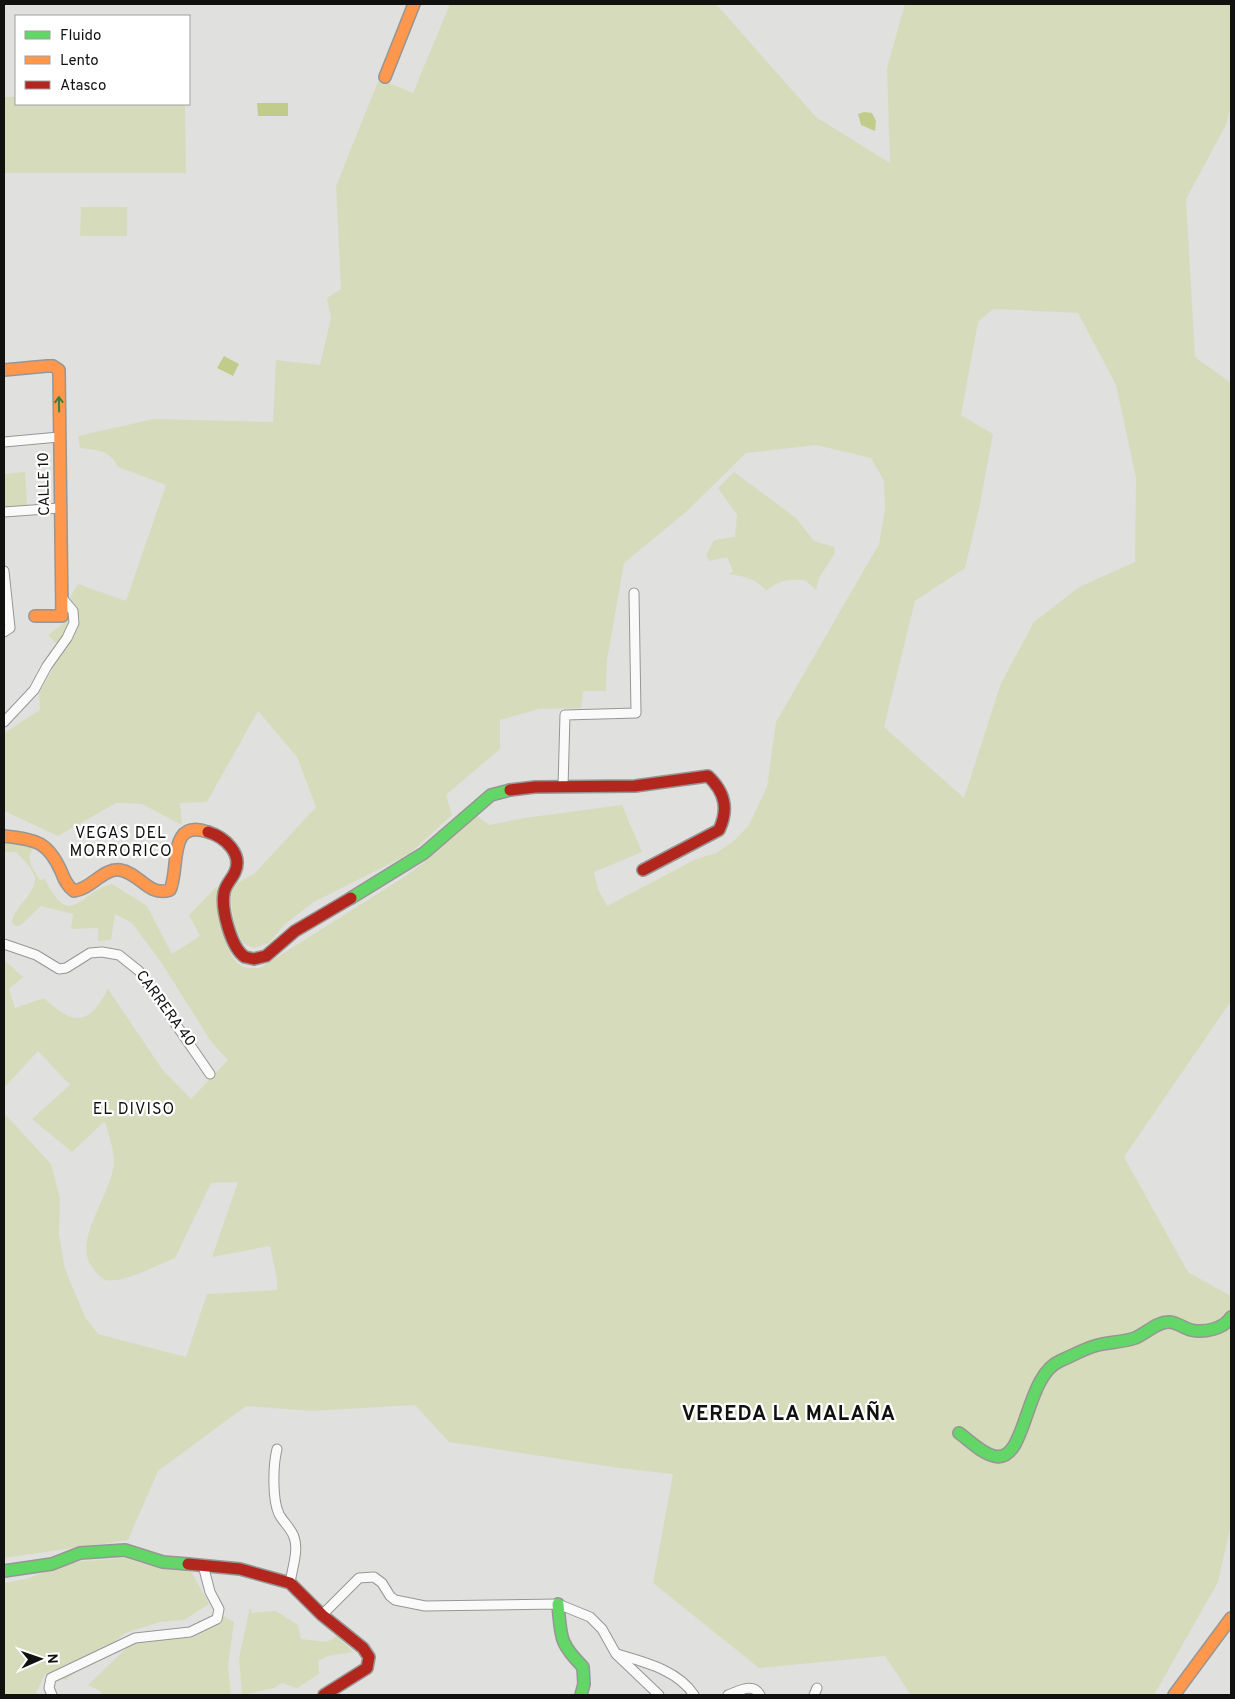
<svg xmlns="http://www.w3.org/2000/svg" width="1235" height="1699" viewBox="0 0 1235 1699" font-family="Overpass,sans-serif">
  <rect width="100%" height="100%" fill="#e0e0df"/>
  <g fill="#d6dcbb" fill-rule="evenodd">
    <path d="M450 4H716L816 117 890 163 887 68 905 4H1231V105L1226 125 1186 199 1195 357 1231 383V1001L1124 1157 1188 1272 1231 1296V1525L1218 1582 1154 1695H911L885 1656 759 1668 653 1583 673 1474 619 1468 449 1442 415 1405 311 1411 246 1406 158 1471 128 1540 4 1558V1113L51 1164 60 1198 59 1235 65 1269 85 1317 98 1334 186 1357 207 1294 277 1290V1279L270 1246 212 1257 238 1182 211 1183 175 1258C160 1264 121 1284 106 1280 100 1278 96 1272 92 1267 71 1240 115 1191 114 1159 113 1147 108 1133 105 1121L72 1152 32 1119 70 1085 38 1051 4 1088V960L23 977 9 989 15 1008 44 998C73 1026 89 1026 108 989L162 1069 191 1099 228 1060 212 1043 161 962 132 923 115 914 111 940 98 941V928L71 929 73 914 41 906 20 926H16L12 923C14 904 34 899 35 877L29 866 16 852H4V839L36 845C24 858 31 866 40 880L45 879C71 932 80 891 112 884L147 906 172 954 200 936 189 915 217 886C217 905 223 953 240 965 246 969 253 968 260 968L404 877 423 863 473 813 489 825 524 818 622 805 642 852 594 872 598 889 607 906 696 859 716 853 735 840 749 825 767 787 776 722 879 544 885 509 884 481 871 458 816 445 746 453 686 512 624 563 607 660 606 691H583L581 708 539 709 500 720V749L446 795 452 815 409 854 314 902 285 924 269 943 254 948 242 943 234 924 230 894 237 883 254 874 316 807 297 757 258 711 207 802 180 803 182 825 142 804 116 803 58 836 4 811V733L40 710 39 693 80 621 77 606 69 599 78 584 126 601 166 485 118 467C110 450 97 450 80 448L78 436 154 419 273 422 276 360 320 365 331 318 327 298 341 289 336 186 379 79 413 93ZM993 309 1078 313 1116 385 1136 478 1135 562 1079 587 1034 622 1001 683 964 798 884 727 915 601 965 568 979 509 993 434 961 415 978 322Z"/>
    <path d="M4 97H16V104H185L186 173H4Z"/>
    <path d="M81 207H127V236H80Z"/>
    <path d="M25 472 27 505 4 507V474Z"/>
    <path d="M734 472 796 518 814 541 834 547 835 553 819 578 816 590 805 580C788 579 778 580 766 591 757 579 743 576 729 574L733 571 727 557 709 561 706 555 714 540 735 537 737 515 718 488Z"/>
    <path d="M65 608C77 621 66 632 57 644L48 635 64 623Z"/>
    <path d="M125 1558 147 1565 189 1568 209 1604 184 1620 160 1622 125 1633 66 1680 45 1674 35 1695H4V1583L26 1579 73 1562Z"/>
    <path d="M250 1607 252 1613 276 1611 298 1625 301 1639 327 1642 337 1636 353 1652 328 1656 318 1661 319 1674 297 1688 282 1683 274 1688 242 1695 239 1658Z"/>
    <path d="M222 1615 234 1622 228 1665 231 1695H103L100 1691 88 1685 133 1642 194 1629 198 1621Z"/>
  </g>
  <g fill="#c2cc8a">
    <path d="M257 103H288V116H258Z"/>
    <path d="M864 112 872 113 876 121 875 131 861 125 858 114Z"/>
    <path d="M224 356 239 364 233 376 217 368Z"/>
  </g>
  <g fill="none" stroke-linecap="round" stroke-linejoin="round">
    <defs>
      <g id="street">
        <path d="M4 442 59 437"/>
        <path d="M4 512 60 508"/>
        <path d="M4 571 10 628 4 632"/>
        <path d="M4 722 34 690 47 666 67 638 74 623 73 611 62 598"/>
        <path d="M563 787 565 715 636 713 634 593"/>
        <path d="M4 944 36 955 59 969 66 968 90 953 102 952 119 955 139 971 210 1074"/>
        <path d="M277 1449C273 1465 272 1499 279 1514 283 1522 291 1528 294 1537 299 1550 292 1569 290 1583"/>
        <path d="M322 1615 359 1578 374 1577 382 1583 390 1596 395 1600 425 1606 558 1604 590 1617 602 1629 616 1654 659 1695"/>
        <path d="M617 1654C644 1662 678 1670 694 1695"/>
        <path d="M52 1695 49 1688 51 1678 135 1638 190 1632 217 1619 219 1609 210 1592 203 1565"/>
        <path d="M728 1695C739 1691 753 1682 760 1695"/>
        <path d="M814 1695 817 1688"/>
      </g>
      <g id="fast">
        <path d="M351 898 424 853 491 795 510 790"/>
        <path d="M959 1433C969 1440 981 1453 994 1456 1027 1465 1024 1376 1060 1361 1072 1356 1085 1348 1098 1345 1110 1342 1124 1342 1135 1338 1147 1333 1156 1322 1169 1322 1176 1322 1184 1328 1191 1330 1204 1333 1224 1329 1231 1317"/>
        <path d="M4 1571 52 1564 80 1553 125 1550 163 1562 188 1564"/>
        <path d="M558 1604C561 1637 559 1643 583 1667L584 1684 581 1695"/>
      </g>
      <g id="slow">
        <path d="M385 77 414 4"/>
        <path d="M4 370 47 366H53L59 370 62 616H35"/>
        <path d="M4 836C35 840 47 840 61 871 64 879 67 886 74 891 91 889 103 868 120 870 140 873 148 897 170 890 180 869 167 818 208 832"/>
        <path d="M1174 1695 1231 1618"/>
      </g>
      <g id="jam">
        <path d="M510 790 535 787 635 786 708 776C725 792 729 809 719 830L643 870"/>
        <path d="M208 832C225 837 243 854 235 872 232 879 225 885 224 893 221 909 231 948 245 957L254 959 266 956 295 931 351 898"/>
        <path d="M188 1564 240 1569 290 1583 322 1615 363 1648 369 1657 367 1668 324 1695"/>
      </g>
    </defs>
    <use href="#street" stroke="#969695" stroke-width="11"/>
    <use href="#fast" stroke="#969695" stroke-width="14"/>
    <use href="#slow" stroke="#969695" stroke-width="14"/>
    <use href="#jam" stroke="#969695" stroke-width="14"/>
    <use href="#street" stroke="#fafafa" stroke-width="9"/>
    <use href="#fast" stroke="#63d668" stroke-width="11"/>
    <use href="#slow" stroke="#ff974d" stroke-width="11"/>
    <use href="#jam" stroke="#b3261e" stroke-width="11"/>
  </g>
  <defs><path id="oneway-shaft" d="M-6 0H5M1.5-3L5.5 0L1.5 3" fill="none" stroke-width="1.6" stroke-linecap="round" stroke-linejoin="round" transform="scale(1.25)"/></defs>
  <use stroke="#3e7d40" href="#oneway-shaft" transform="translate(59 404) rotate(-91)"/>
  <g text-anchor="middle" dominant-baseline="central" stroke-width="4.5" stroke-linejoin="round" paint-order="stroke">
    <g font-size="15" fill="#111110" stroke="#fff">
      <text transform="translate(45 484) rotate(-91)">CALLE 10</text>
      <text transform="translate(165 1009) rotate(54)">CARRERA 40</text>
    </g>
    <g font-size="16" letter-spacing="1" fill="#111110" stroke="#fff">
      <text x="121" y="834">VEGAS DEL<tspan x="121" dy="18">MORRORICO</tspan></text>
      <text x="134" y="1110">EL DIVISO</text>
    </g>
    <g font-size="20" font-weight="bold" letter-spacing="1" fill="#111110" stroke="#fff">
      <text x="789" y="1415">VEREDA LA MALAÑA</text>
    </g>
  </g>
  <rect width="1235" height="1699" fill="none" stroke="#111110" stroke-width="10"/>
  <rect x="15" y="15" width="175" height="90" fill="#ffffff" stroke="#a0a09f"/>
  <rect x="25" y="31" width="25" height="8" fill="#63d668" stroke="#a0a09f"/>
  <text x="60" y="40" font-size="15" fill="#111110">Fluido</text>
  <rect x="25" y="56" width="25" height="8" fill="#ff974d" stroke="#a0a09f"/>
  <text x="60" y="65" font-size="15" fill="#111110">Lento</text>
  <rect x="25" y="81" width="25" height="8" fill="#b3261e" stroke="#a0a09f"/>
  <text x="60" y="90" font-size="15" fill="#111110">Atasco</text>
  <g transform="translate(40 1659) rotate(88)" stroke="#ffffff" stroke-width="4" paint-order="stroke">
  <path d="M0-4L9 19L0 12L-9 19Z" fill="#111110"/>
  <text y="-8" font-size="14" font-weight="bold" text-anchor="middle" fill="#111110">N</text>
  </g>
</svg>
